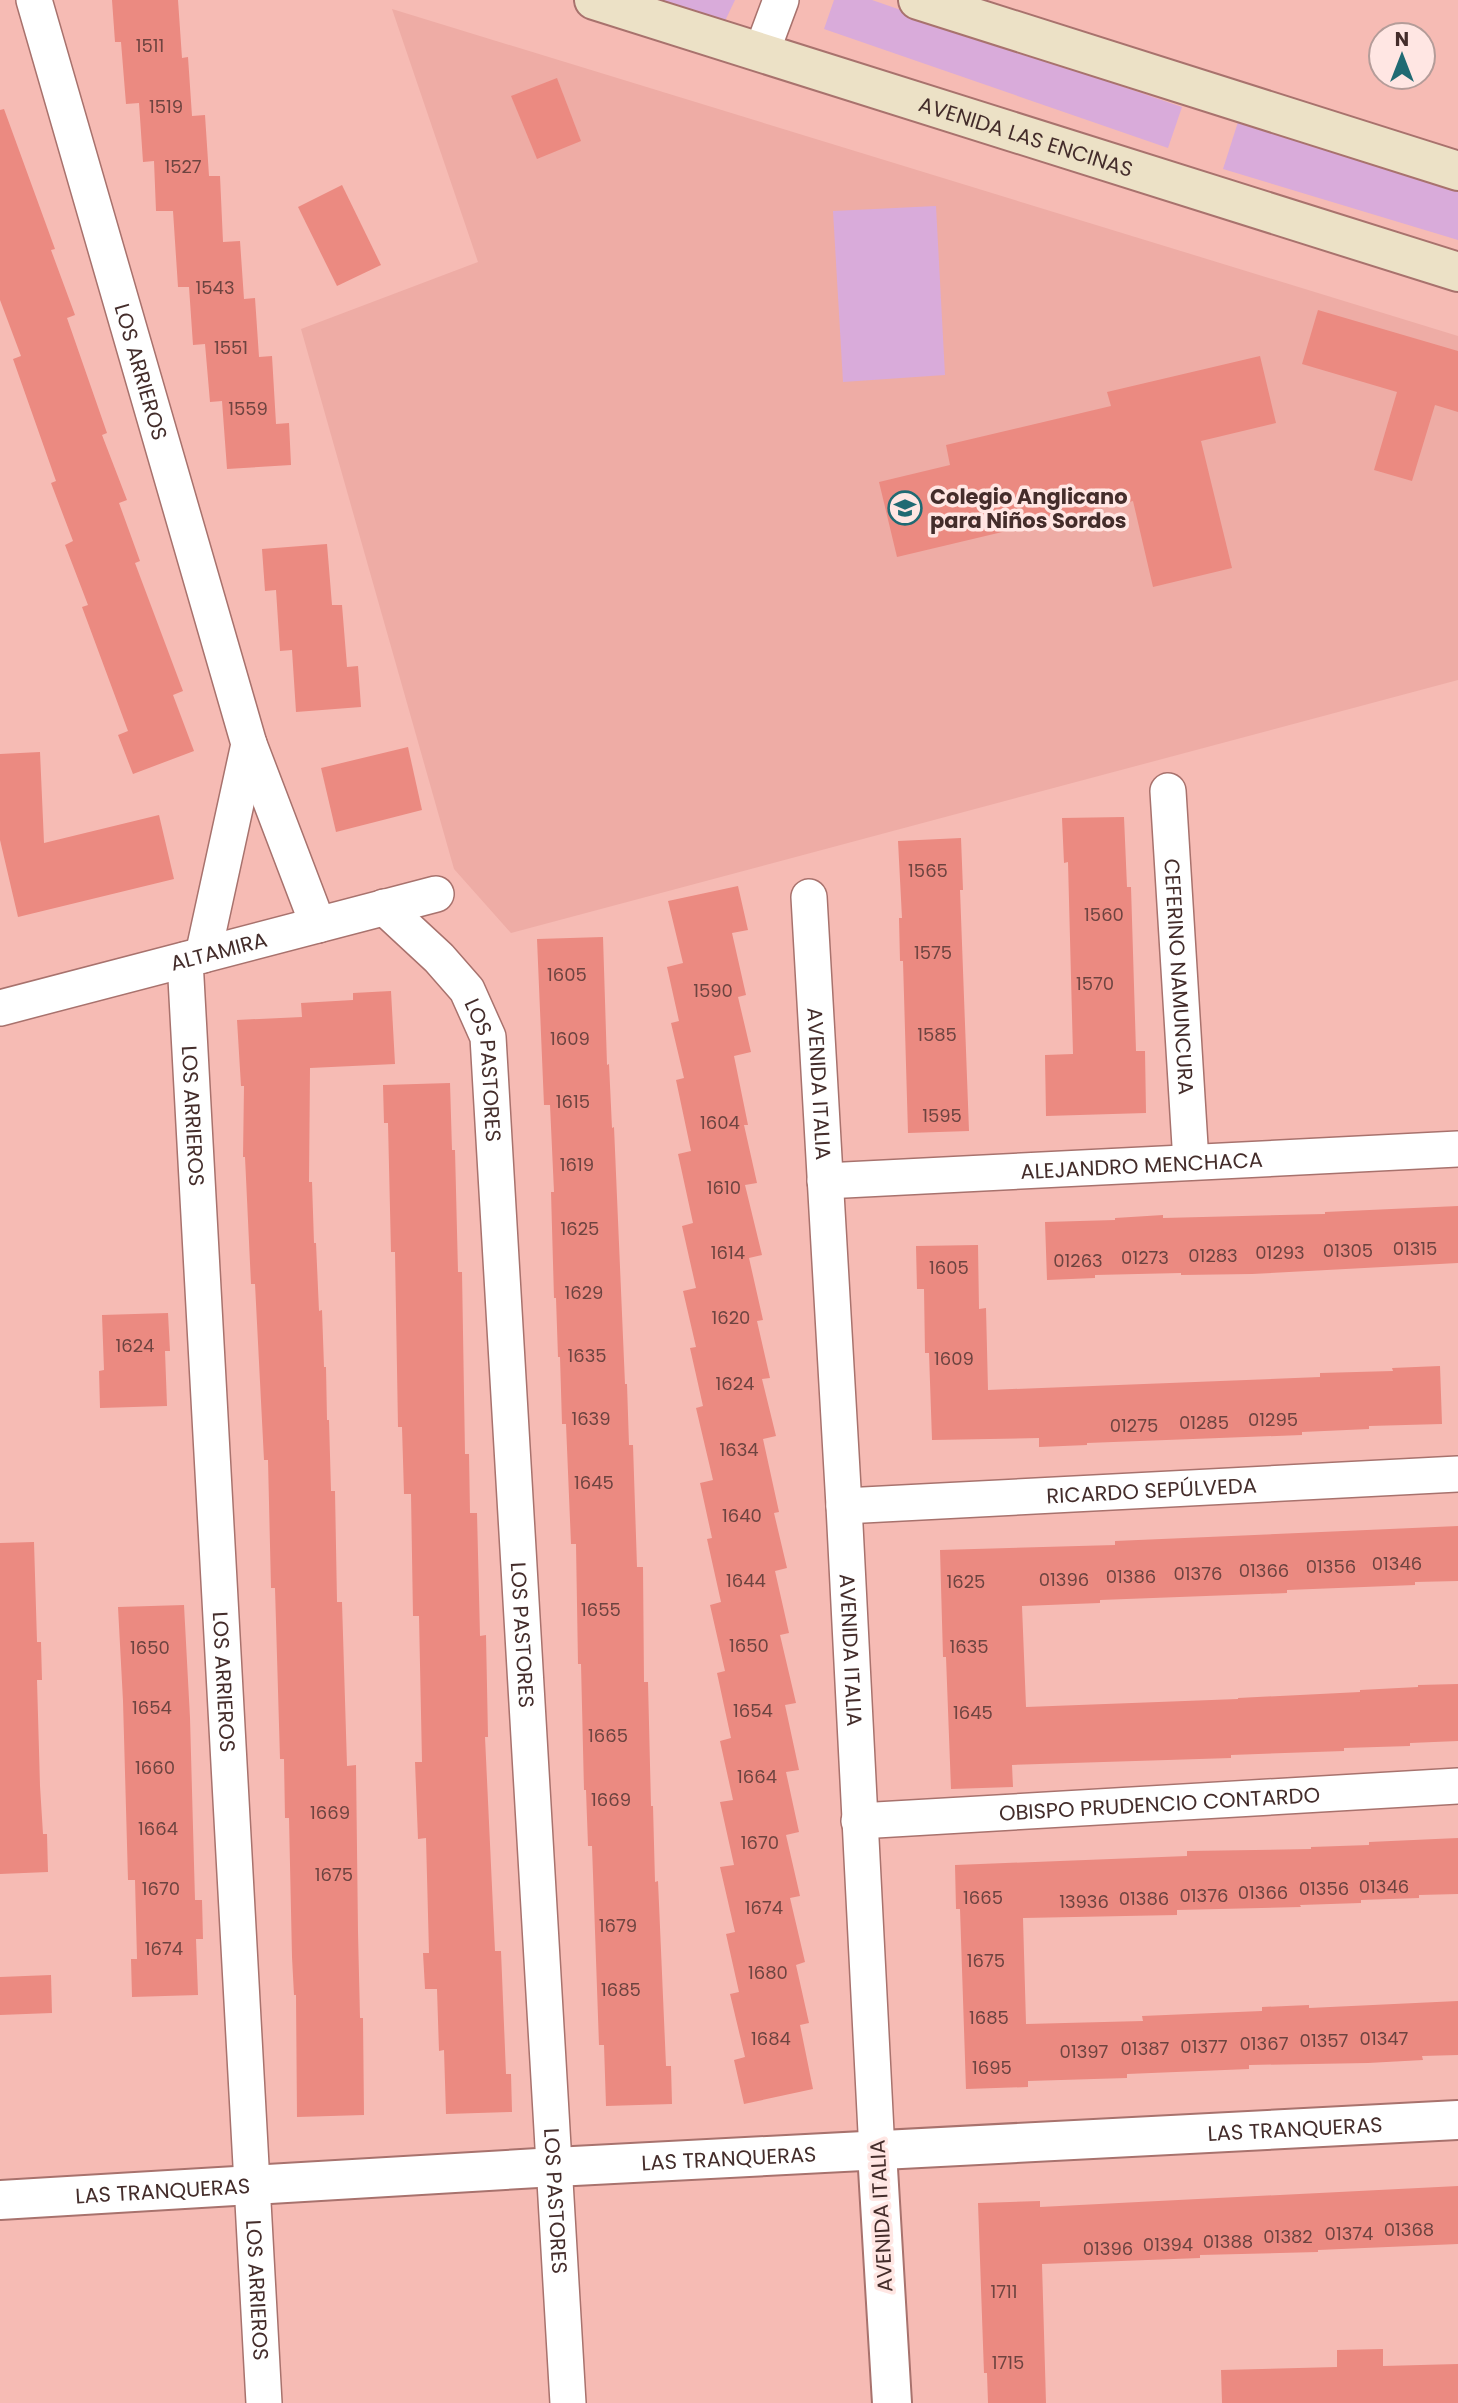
<svg xmlns="http://www.w3.org/2000/svg" width="1458" height="2403" viewBox="0 0 1458 2403" font-family="Poppins,sans-serif">
  <rect width="100%" height="100%" fill="#f6bbb4"/>
  <path fill="#eeaca5" d="M392 9 1458 336V680L511 933 454 869 301 329 478 262Z"/>
  <g fill="#d9abda">
    <path d="M650 0H735L724 23Z"/>
    <path d="M834 0H872L1182 107 1168 148 824 29Z"/>
    <path d="M1238 122 1458 190V240L1223 169Z"/>
    <path d="M936 206 945 375 843 382 833 211Z"/>
  </g>
  <g fill="#eb8a81">
    <path d="M112 0H178L182 58 188 57 192 116 205 115 209 176H220L223 242 240 241 244 299 255 298 259 357 272 356 276 424 289 423 291 465 227 469 222 401 210 402 205 344 193 345 189 287H178L173 211H156L154 161 143 162 139 103 126 104 121 42H115Z"/>
    <path d="M557 78 581 141 537 159 511 96Z"/>
    <path d="M4 109 55 249 51 250 75 315 67 318 107 433 102 435 127 500 119 503 140 561 135 563 183 691 173 695 194 751 133 774 118 735 128 731 82 607 88 605 65 545 73 541 51 483 56 481 13 359 21 356 0 300V110Z"/>
    <path d="M342 185 381 265 337 286 298 207Z"/>
    <path d="M1318 310 1458 351V412L1435 405 1412 481 1374 470 1397 392 1302 364Z"/>
    <path d="M1260 356 1276 423 1201 441 1232 568 1153 587 1133 501 897 557 879 482 950 465 946 445 1111 406 1107 392Z"/>
    <path d="M327 544 332 605H342L347 667 358 666 361 707 296 712 292 650 280 651 276 590 265 591 262 549Z"/>
    <path d="M408 747 422 810 336 832 321 768Z"/>
    <path d="M40 752 44 843 159 815 174 879 18 917 0 840V754Z"/>
    <path d="M1124 817 1127 887H1131L1136 1051H1145L1146 1113 1046 1116 1045 1055 1073 1054 1068 862 1064 863 1062 818Z"/>
    <path d="M961 838 963 890H960L969 1131 908 1133 903 961H900L899 918H902L898 841Z"/>
    <path d="M738 886 748 930 732 933 746 995 738 997 751 1052 734 1056 748 1125H744L757 1183 745 1185 762 1255 749 1258 763 1320 757 1321 770 1378 762 1379 776 1436 763 1439 779 1512 774 1513 787 1568 775 1571 789 1633 780 1635 796 1703 785 1705 799 1770 786 1772 799 1832 786 1835 800 1896 790 1898 805 1962 796 1965 809 2023 800 2025 813 2089 744 2104 734 2060 745 2057 730 1994 739 1992 726 1934 735 1932 720 1867 734 1865 720 1802 733 1800 720 1741 731 1738 717 1673 725 1671 710 1605 721 1602 707 1539 712 1538 700 1483 713 1480 696 1408 703 1406 690 1348 696 1347 683 1291 696 1288 682 1226 693 1223 678 1154 691 1151 676 1080 684 1078 671 1023 679 1021 667 967 683 963 668 901Z"/>
    <path d="M603 937 607 1065 609 1064 612 1128 614 1127 625 1384H627L629 1445H633L637 1567H643L644 1682H648L651 1806H653L655 1882 658 1881 666 2066H671L672 2104 606 2106 604 2045H599L592 1846H588L586 1790H584L581 1664H578L576 1544H571L566 1424H562L560 1357H558L556 1298H554L551 1192H554L550 1105H544L537 939Z"/>
    <path d="M391 991 395 1064 310 1068 309 1182H312L314 1243H316L319 1311 322 1310 324 1367H326L327 1420H329L331 1491H335L337 1602H342L347 1766 356 1765 358 1932 360 2018H363L364 2115 297 2117 296 1995H294L292 1957 289 1818H285L284 1759H280L275 1588H271L268 1460H264L255 1284H251L245 1157H243L244 1086H241L237 1020 302 1017 301 1003 353 1000V993Z"/>
    <path d="M450 1083 452 1150H455L458 1272H462L465 1454H469L470 1513H477L480 1636 486 1635 488 1737H485L495 1951H501L506 2074H511L512 2112 446 2114 444 2050 439 2051 437 1989H425L423 1953H429L426 1838 418 1839 415 1762H422L419 1616H413L411 1494H404L402 1427H398L395 1252H391L388 1123H384L383 1085Z"/>
    <path d="M1458 1206V1263L1252 1274 1181 1275V1273L1095 1275V1278L1047 1280 1045 1222 1115 1220V1218L1163 1215V1218L1325 1214V1212Z"/>
    <path d="M978 1245 979 1309 986 1308 988 1390 1320 1377V1373L1393 1371 1392 1368 1440 1366 1442 1424 1369 1426V1429L1302 1432V1435L1087 1443V1445L1039 1447V1438L932 1440 929 1353H925L924 1289H917L916 1246Z"/>
    <path d="M168 1313 170 1351H165L167 1406 100 1408 99 1371 104 1370 102 1315Z"/>
    <path d="M1458 1526V1581L1415 1582V1585L1287 1590V1593L1100 1600V1603L1022 1606 1026 1707 1238 1699V1698L1360 1692V1690L1418 1687V1685L1458 1684V1741L1410 1743V1746L1344 1748V1751L1231 1755V1758L1012 1765 1013 1787 951 1789 946 1657H943L940 1550 1115 1545V1541Z"/>
    <path d="M34 1542 37 1642H41L42 1680H37L40 1786 43 1834H47L48 1872 0 1874V1543Z"/>
    <path d="M184 1605 190 1718 195 1900H202L203 1939H196L198 1995 132 1997 131 1959H137L135 1880H128L123 1701 118 1607Z"/>
    <path d="M1458 1838V1894L1419 1895V1898L1361 1900V1903L1300 1905 1301 1907 1177 1910V1915L1023 1918 1026 2024 1143 2021 1142 2016 1262 2011V2007L1309 2005V2008L1458 2001V2055L1422 2056 1423 2060 1368 2063 1249 2065V2069L1127 2074V2078L1028 2081V2087L966 2089 960 1909H956L955 1865 1187 1856V1851L1311 1849V1847L1369 1845V1842Z"/>
    <path d="M51 1975 52 2013 0 2015V1977Z"/>
    <path d="M1458 2186V2244L1318 2250V2252L1200 2255V2258L1042 2264 1046 2403H988L987 2373H984L978 2203 1040 2201V2207Z"/>
    <path d="M1383 2349V2366L1458 2364V2403H1222L1221 2370 1337 2367V2350Z"/>
  </g>
  <g fill="none" stroke-linecap="round" stroke-linejoin="round">
    <defs>
      <g id="minor">
        <path id="s1" d="M34 0 249 744 203 955"/>
        <path d="M762 51 781 0"/>
        <path d="M249 744 318 925"/>
        <path id="s2" d="M1168 791 1191 1162"/>
        <path id="s3" d="M809 897 844 1506 877 2152"/>
        <path id="s4" d="M384 907 439 958 467 990 488 1037 568 2403"/>
        <path id="s5" d="M185 960 264 2403"/>
        <path id="s6" d="M0 1008 436 894"/>
        <path id="s7" d="M825 1181 1458 1149"/>
        <path id="s8" d="M844 1506 1458 1474"/>
        <path id="s9" d="M859 1821 1458 1786"/>
      </g>
      <g id="tertiary">
        <path d="M877 2152 892 2403"/>
        <path id="s10" d="M0 2200 555 2167 1458 2120"/>
      </g>
      <g id="secondary">
        <path id="s11" d="M594 0 1458 272"/>
        <path d="M918 0 1458 171"/>
      </g>
    </defs>
    <use href="#minor" stroke="#a8726d" stroke-width="38"/>
    <use href="#tertiary" stroke="#a8726d" stroke-width="42"/>
    <use href="#secondary" stroke="#a8726d" stroke-width="42"/>
    <use href="#minor" stroke="#fff" stroke-width="35"/>
    <use href="#tertiary" stroke="#fff" stroke-width="38"/>
    <use href="#secondary" stroke="#ece1c6" stroke-width="38"/>
  </g>
  <defs>
    <symbol id="school-ring" viewBox="-11 -11 22 22"><circle r="9.5" fill="#ffe6e3" stroke="#206a73" stroke-width="1.5"/><path d="M0-5L7-2L0 1L-7-2ZM-4 1L0 2.5L4 1V4Q0 6-4 4Z" fill="#206a73"/></symbol>
  </defs>
  <g fill-rule="evenodd">
    <use href="#school-ring" x="886" y="489" width="38" height="38"/>
  </g>
  <g text-anchor="middle" dominant-baseline="central" stroke-width="7" stroke-linejoin="round" paint-order="stroke">
    <g font-size="18" fill="#6e4440">
      <text x="150" y="45">1511</text>
      <text x="166" y="106">1519</text>
      <text x="183" y="166">1527</text>
      <text x="215" y="287">1543</text>
      <text x="231" y="347">1551</text>
      <text x="248" y="408">1559</text>
      <text x="928" y="870">1565</text>
      <text x="1104" y="914">1560</text>
      <text x="933" y="952">1575</text>
      <text x="567" y="974">1605</text>
      <text x="1095" y="983">1570</text>
      <text x="713" y="990">1590</text>
      <text x="937" y="1034">1585</text>
      <text x="570" y="1038">1609</text>
      <text x="573" y="1101">1615</text>
      <text x="942" y="1115">1595</text>
      <text x="720" y="1122">1604</text>
      <text x="577" y="1164">1619</text>
      <text x="724" y="1187">1610</text>
      <text x="580" y="1228">1625</text>
      <text x="1415" y="1248">01315</text>
      <text x="1348" y="1250">01305</text>
      <text x="728" y="1252">1614</text>
      <text x="1280" y="1252">01293</text>
      <text x="1213" y="1255">01283</text>
      <text x="1145" y="1257">01273</text>
      <text x="1078" y="1260">01263</text>
      <text x="949" y="1267">1605</text>
      <text x="584" y="1292">1629</text>
      <text x="731" y="1317">1620</text>
      <text x="135" y="1345">1624</text>
      <text x="587" y="1355">1635</text>
      <text x="954" y="1358">1609</text>
      <text x="735" y="1383">1624</text>
      <text x="591" y="1418">1639</text>
      <text x="1273" y="1419">01295</text>
      <text x="1204" y="1422">01285</text>
      <text x="1134" y="1425">01275</text>
      <text x="739" y="1449">1634</text>
      <text x="594" y="1482">1645</text>
      <text x="742" y="1515">1640</text>
      <text x="1397" y="1563">01346</text>
      <text x="1331" y="1566">01356</text>
      <text x="1264" y="1570">01366</text>
      <text x="1198" y="1573">01376</text>
      <text x="1131" y="1576">01386</text>
      <text x="1064" y="1579">01396</text>
      <text x="746" y="1580">1644</text>
      <text x="966" y="1581">1625</text>
      <text x="601" y="1609">1655</text>
      <text x="749" y="1645">1650</text>
      <text x="969" y="1646">1635</text>
      <text x="150" y="1647">1650</text>
      <text x="152" y="1707">1654</text>
      <text x="753" y="1710">1654</text>
      <text x="973" y="1712">1645</text>
      <text x="608" y="1735">1665</text>
      <text x="155" y="1767">1660</text>
      <text x="757" y="1776">1664</text>
      <text x="611" y="1799">1669</text>
      <text x="330" y="1812">1669</text>
      <text x="158" y="1828">1664</text>
      <text x="760" y="1842">1670</text>
      <text x="334" y="1874">1675</text>
      <text x="1384" y="1886">01346</text>
      <text x="161" y="1888">1670</text>
      <text x="1324" y="1888">01356</text>
      <text x="1263" y="1892">01366</text>
      <text x="1204" y="1895">01376</text>
      <text x="983" y="1897">1665</text>
      <text x="1144" y="1898">01386</text>
      <text x="1084" y="1901">13936</text>
      <text x="764" y="1907">1674</text>
      <text x="618" y="1925">1679</text>
      <text x="164" y="1948">1674</text>
      <text x="986" y="1960">1675</text>
      <text x="768" y="1972">1680</text>
      <text x="621" y="1989">1685</text>
      <text x="989" y="2017">1685</text>
      <text x="771" y="2038">1684</text>
      <text x="1384" y="2038">01347</text>
      <text x="1324" y="2040">01357</text>
      <text x="1264" y="2043">01367</text>
      <text x="1204" y="2046">01377</text>
      <text x="1145" y="2048">01387</text>
      <text x="1084" y="2051">01397</text>
      <text x="992" y="2067">1695</text>
      <text x="1409" y="2229">01368</text>
      <text x="1349" y="2233">01374</text>
      <text x="1288" y="2236">01382</text>
      <text x="1228" y="2241">01388</text>
      <text x="1168" y="2244">01394</text>
      <text x="1108" y="2248">01396</text>
      <text x="1004" y="2291">1711</text>
      <text x="1008" y="2362">1715</text>
    </g>
    <g font-size="21" fill="#442d2b" stroke="#ffe6e3">
      <text stroke="none"><textPath href="#s11" startOffset="453">AVENIDA LAS ENCINAS</textPath></text>
      <text stroke="none"><textPath href="#s1" startOffset="387">LOS ARRIEROS</textPath></text>
      <text stroke="none"><textPath href="#s6" startOffset="226">ALTAMIRA</textPath></text>
      <text stroke="none"><textPath href="#s2" startOffset="186">CEFERINO NAMUNCURA</textPath></text>
      <text stroke="none"><textPath href="#s4" startOffset="201">LOS PASTORES</textPath></text>
      <text stroke="none"><textPath href="#s3" startOffset="187">AVENIDA ITALIA</textPath></text>
      <text stroke="none"><textPath href="#s5" startOffset="156">LOS ARRIEROS</textPath></text>
      <text stroke="none"><textPath href="#s7" startOffset="317">ALEJANDRO MENCHACA</textPath></text>
      <text stroke="none"><textPath href="#s8" startOffset="308">RICARDO SEPÚLVEDA</textPath></text>
      <text stroke="none"><textPath href="#s4" startOffset="768">LOS PASTORES</textPath></text>
      <text stroke="none"><textPath href="#s3" startOffset="754">AVENIDA ITALIA</textPath></text>
      <text stroke="none"><textPath href="#s5" startOffset="723">LOS ARRIEROS</textPath></text>
      <text stroke="none"><textPath href="#s9" startOffset="301">OBISPO PRUDENCIO CONTARDO</textPath></text>
      <text stroke="none"><textPath href="#s10" startOffset="1297">LAS TRANQUERAS</textPath></text>
      <text stroke="none"><textPath href="#s10" startOffset="730">LAS TRANQUERAS</textPath></text>
      <text stroke="none"><textPath href="#s10" startOffset="163">LAS TRANQUERAS</textPath></text>
      <text stroke="none"><textPath href="#s4" startOffset="1335">LOS PASTORES</textPath></text>
      <text transform="translate(881 2216) rotate(-93)">AVENIDA ITALIA</text>
      <text stroke="none"><textPath href="#s5" startOffset="1332">LOS ARRIEROS</textPath></text>
    </g>
    <g font-size="21" font-weight="bold" fill="#442d2b" stroke="#ffe6e3" text-anchor="start">
      <text x="930" y="496">Colegio Anglicano<tspan x="930" dy="24">para Niños Sordos</tspan></text>
    </g>
  </g>
  <g transform="translate(1402 56)"><circle r="33" fill="#ffe6e3" stroke="#b49c99" stroke-width="2"/>
  <path d="M0-5L12 26L0 18L-12 26Z" fill="#206a73"/>
  <text y="-10" font-size="19" font-weight="bold" text-anchor="middle" fill="#442d2b">N</text>
  </g>
</svg>
